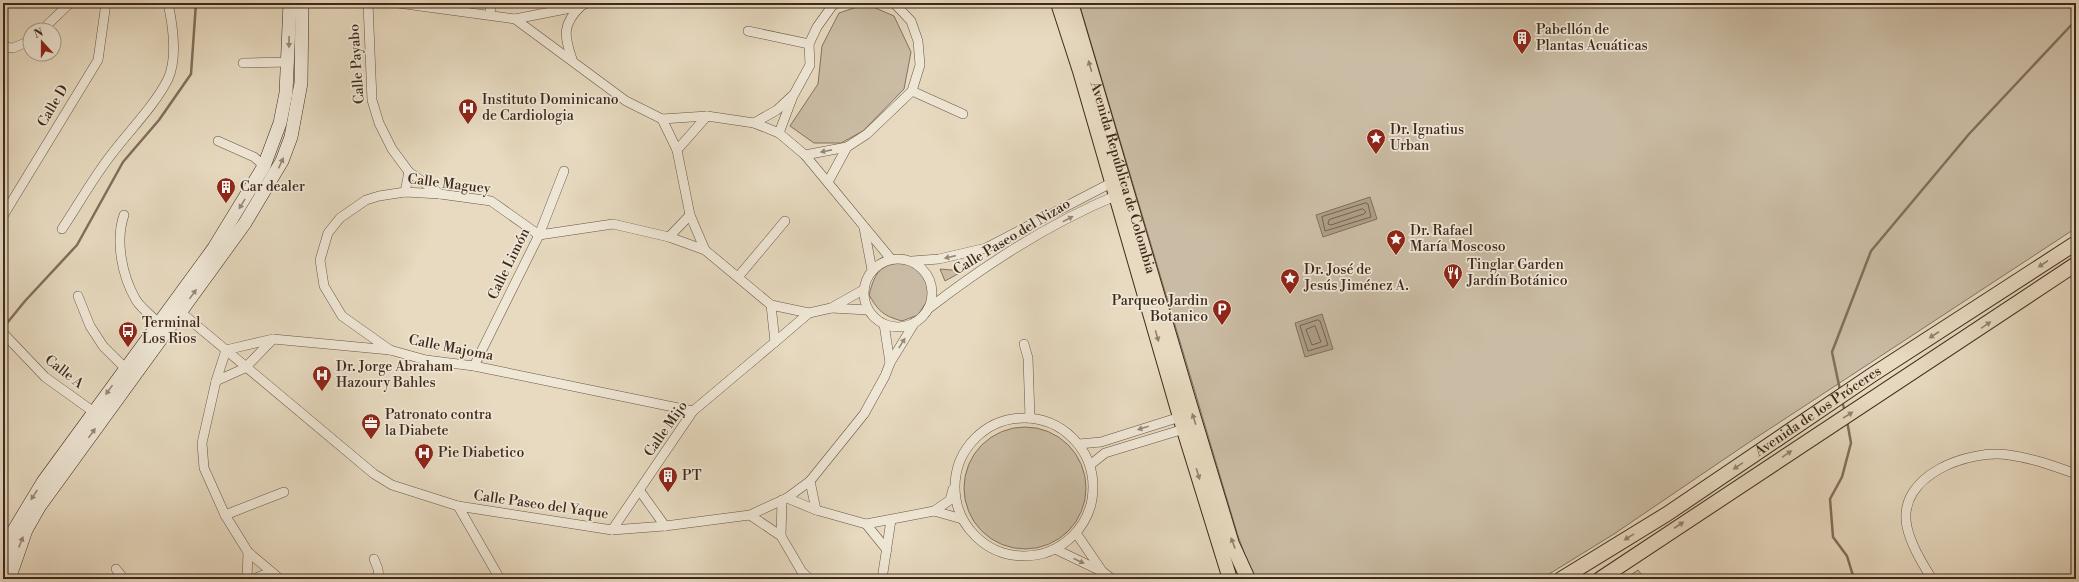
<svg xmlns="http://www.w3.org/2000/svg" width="2079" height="582" viewBox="0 0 2079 582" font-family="'Libre Bodoni',serif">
  <rect width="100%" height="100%" fill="#e7dac0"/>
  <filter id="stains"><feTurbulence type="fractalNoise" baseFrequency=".005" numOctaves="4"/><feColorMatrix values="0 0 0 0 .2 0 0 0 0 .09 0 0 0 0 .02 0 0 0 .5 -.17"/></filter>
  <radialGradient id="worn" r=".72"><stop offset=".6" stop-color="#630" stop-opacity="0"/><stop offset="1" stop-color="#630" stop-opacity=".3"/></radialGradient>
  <g fill="#cabca4" stroke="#847260">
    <path d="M1079 3H2076V228L1745 445 1614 534 1541 579H1254L1238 536Z"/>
    <path d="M866 4 894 16 911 52 904 89 863 131 841 143H814L790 126 818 84 822 46 839 13Z"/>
    <path d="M906 261 919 270 928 281 929 298 918 315 902 321C884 316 879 312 869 295 876 269 880 266 906 261Z"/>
    <path d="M940 269 963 271 945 281Z"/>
    <circle cx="1025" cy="488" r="61"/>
    <path d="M1638 570 1645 579H1625Z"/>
  </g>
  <g fill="#ae9d88" stroke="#826e5d">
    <path d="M1370 197 1377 219 1323 237 1316 215Z"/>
    <path d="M1322 314 1333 349 1305 357 1295 323Z"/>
  </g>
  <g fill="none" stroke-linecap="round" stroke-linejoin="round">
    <g stroke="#766252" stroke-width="1">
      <path d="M1366 203 1368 204 1371 217 1325 231 1322 217Z"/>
      <path d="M1363 209 1366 212 1364 214 1331 225 1328 224 1329 220Z"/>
      <path d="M1318 320 1320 321 1328 345 1308 351 1300 326Z"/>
      <path d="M1315 326 1321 342 1312 345 1306 330Z"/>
    </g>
    <g stroke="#826e5d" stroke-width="2.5">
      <path d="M3 328 25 301 77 245 123 162 159 120 191 74 196 3"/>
      <path d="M1840 390 1832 352 1871 251 1969 134 2076 20"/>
      <path d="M1842 401 1845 412"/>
      <path d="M1847 421 1851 443 1842 477 1830 499 1833 537 1847 556 1854 579"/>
    </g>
    <defs>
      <g id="minor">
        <path d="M368 3 372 100 379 123 392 149 409 172 440 194"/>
        <path d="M398 3 515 19 581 6 587 3"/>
        <path d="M490 14 491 3"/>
        <path d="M515 19 626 101 662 119 707 116 754 123 779 133 805 155 891 259"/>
        <path d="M42 30 70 3"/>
        <path d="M748 31 809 44"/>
        <path d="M3 47 13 48 30 41"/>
        <path d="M572 59C564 36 562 24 581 6"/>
        <path d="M243 63 289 62"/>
        <path d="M912 91 963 114"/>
        <path d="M662 119 677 150 690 215 705 250"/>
        <path d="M754 123 777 110 792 96"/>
        <path d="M779 133 793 96 810 65 809 44 817 27 832 6 837 3"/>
        <path d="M218 141 254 157 264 166"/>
        <path d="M677 150 707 116"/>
        <path d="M805 155 847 147 867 134 912 91 920 65 918 41 911 21 894 3"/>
        <path d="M828 182 847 147"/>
        <path d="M405 192 409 172"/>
        <path d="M124 215C115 241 122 276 136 300 141 308 150 315 158 322"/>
        <path d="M3 216 98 60 106 3"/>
        <path d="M864 228 872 270"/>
        <path d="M62 229C78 205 93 178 111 155 129 131 155 105 168 79 178 57 173 26 168 3"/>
        <path d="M669 237 690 215"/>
        <circle cx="898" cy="293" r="34"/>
        <path d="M912 261 939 259 986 248 1111 183"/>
        <path d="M738 277 785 221"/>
        <path d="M78 296 90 326 103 346 125 368"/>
        <path d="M771 305 809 313"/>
        <path d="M831 308 868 310"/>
        <path d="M177 309 374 474 392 485 458 506 612 530 665 526 750 515 787 498 810 481 864 414 885 376 890 363 915 322"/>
        <path d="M928 309C985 265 1048 224 1115 196"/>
        <path d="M884 324 890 363"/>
        <path d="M3 333 45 377 98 415"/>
        <path d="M1024 344 1028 358 1030 418"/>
        <path d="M390 350 342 316 324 286 320 260 328 233 340 218 366 200 379 196 405 192 440 194 491 201 539 235 613 224 669 237 705 250 771 305 775 342 809 313 831 308 863 290"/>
        <path d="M474 366 539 235 564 171"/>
        <path d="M216 381 245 368 273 339"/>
        <circle cx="1024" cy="487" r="69"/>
        <path d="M1079 444 1101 442 1180 417"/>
        <path d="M1090 465 1105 453 1184 429"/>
        <path d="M810 481 816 510 866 524 934 511 950 500 953 489"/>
        <path d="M640 491 665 526"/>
        <path d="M787 498 816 510"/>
        <path d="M458 506 500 579"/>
        <path d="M934 511 962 519"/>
        <path d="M225 515 284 492"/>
        <path d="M750 515 781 536 802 572 810 579"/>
        <path d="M866 524 887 550"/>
        <path d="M612 530 693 411 775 342"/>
        <path d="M1076 533 1102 571"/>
        <path d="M781 536 782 500"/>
        <path d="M1055 549 1103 572 1112 579"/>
        <path d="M374 559 378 569 379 579"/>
        <path d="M116 569 124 579"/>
        <path d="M247 579 248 552"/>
        <path d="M254 579 263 575 276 576"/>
        <path d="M280 579 248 552 225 515 204 468 202 443 216 381 226 350 273 339 390 350 426 360 474 366 693 411"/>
        <path d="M882 579 891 520"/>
        <path d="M1932 579C1922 563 1911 545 1907 527 1896 475 1969 449 2009 455 2032 458 2054 466 2076 474"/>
      </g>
      <g id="secondary">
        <path d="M3 560 14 530 43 482 214 248 264 166 280 123 286 93 290 3"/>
        <path d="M9 579 26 530 39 507 245 223 282 161 291 137 301 83 302 3"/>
      </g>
      <g id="primary">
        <path d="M1058 3 1080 71 1180 417 1230 579"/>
        <path id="s1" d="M1071 3 1189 402 1232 544 1248 579"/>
        <path id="s2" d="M1561 579 1667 514 1872 375 2076 243"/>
        <path d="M1600 579 2076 264"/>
      </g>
    </defs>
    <use href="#minor" stroke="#695445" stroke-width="10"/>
    <use href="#secondary" stroke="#3f281c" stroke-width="14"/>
    <use href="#primary" stroke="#3f281c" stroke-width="16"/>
    <use href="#minor" stroke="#efe7d6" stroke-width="9"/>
    <use href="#secondary" stroke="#efe7d6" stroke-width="13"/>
    <use href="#primary" stroke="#e7dac0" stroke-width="14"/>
  </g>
  <defs><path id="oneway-solid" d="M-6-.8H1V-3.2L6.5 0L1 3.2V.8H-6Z"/></defs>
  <g fill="#978879">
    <use href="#oneway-solid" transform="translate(289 42) rotate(91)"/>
    <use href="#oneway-solid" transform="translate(826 151) rotate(169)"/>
    <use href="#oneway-solid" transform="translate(281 163) rotate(-65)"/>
    <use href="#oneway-solid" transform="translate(242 204) rotate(121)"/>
    <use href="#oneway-solid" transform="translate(1068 219) rotate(-28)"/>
    <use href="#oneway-solid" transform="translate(950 257) rotate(167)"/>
    <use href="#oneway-solid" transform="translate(193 294) rotate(-54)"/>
    <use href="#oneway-solid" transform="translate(902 343) rotate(-58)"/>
    <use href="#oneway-solid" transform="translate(109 390) rotate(126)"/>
    <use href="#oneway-solid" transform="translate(1143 428) rotate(163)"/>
    <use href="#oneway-solid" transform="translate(92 433) rotate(-54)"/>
    <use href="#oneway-solid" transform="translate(34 495) rotate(123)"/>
    <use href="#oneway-solid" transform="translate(21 542) rotate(-68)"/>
    <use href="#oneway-solid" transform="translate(1079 561) rotate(25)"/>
  </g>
  <g fill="#93816e">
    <use href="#oneway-solid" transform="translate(1090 66) rotate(-106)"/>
    <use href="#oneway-solid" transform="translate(2043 264) rotate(147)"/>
    <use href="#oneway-solid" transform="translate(1986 325) rotate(-34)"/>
    <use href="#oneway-solid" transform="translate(1934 335) rotate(147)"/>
    <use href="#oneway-solid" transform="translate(1157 336) rotate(74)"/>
    <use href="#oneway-solid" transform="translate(1848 415) rotate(-32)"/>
    <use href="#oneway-solid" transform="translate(1194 419) rotate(-108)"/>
    <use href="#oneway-solid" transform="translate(1787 454) rotate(-34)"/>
    <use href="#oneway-solid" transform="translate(1738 466) rotate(146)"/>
    <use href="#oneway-solid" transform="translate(1198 474) rotate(73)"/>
    <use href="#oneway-solid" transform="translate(1679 525) rotate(-33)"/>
    <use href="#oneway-solid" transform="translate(1629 537) rotate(148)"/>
    <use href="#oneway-solid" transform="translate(1233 543) rotate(-110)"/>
  </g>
  <defs>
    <symbol id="building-pin" viewBox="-11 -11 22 30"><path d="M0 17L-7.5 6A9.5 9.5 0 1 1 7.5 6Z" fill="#8f2418" stroke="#efe7d6"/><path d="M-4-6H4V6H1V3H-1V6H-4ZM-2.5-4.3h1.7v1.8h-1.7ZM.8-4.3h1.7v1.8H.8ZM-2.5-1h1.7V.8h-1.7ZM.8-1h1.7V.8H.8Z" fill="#fff"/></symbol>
    <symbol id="hospital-pin" viewBox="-11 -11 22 30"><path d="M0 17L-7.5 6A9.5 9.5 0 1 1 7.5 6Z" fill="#8f2418" stroke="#efe7d6"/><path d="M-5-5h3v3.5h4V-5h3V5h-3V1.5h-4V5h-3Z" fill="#fff"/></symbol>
    <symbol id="sight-pin" viewBox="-11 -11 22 30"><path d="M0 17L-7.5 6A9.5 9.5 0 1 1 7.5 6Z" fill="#8f2418" stroke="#efe7d6"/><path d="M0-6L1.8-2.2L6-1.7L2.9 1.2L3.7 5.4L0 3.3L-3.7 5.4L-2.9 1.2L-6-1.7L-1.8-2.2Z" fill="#fff"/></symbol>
    <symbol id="restaurant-pin" viewBox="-11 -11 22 30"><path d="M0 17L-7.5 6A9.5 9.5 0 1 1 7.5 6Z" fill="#8f2418" stroke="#efe7d6"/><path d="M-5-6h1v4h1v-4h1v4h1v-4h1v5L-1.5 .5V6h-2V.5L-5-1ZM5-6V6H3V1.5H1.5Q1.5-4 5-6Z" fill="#fff"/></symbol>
    <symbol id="parking-pin" viewBox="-11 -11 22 30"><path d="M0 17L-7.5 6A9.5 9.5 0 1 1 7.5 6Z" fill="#8f2418" stroke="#efe7d6"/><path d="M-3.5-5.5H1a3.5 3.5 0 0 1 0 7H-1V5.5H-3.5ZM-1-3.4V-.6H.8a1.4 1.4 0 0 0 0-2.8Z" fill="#fff"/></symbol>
    <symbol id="bus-pin" viewBox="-11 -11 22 30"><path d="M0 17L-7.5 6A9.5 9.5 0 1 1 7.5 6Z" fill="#8f2418" stroke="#efe7d6"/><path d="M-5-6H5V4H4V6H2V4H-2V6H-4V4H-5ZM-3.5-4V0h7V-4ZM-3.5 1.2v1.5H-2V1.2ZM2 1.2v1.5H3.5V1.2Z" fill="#fff"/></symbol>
    <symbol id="office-pin" viewBox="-11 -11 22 30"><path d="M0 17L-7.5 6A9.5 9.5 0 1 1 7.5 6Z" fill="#8f2418" stroke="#efe7d6"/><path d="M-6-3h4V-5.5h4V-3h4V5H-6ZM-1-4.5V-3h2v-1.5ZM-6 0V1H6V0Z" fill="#fff"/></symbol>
  </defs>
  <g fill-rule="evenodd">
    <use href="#building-pin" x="1511" y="27" width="22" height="30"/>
    <use href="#hospital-pin" x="457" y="97" width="22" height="30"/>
    <use href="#sight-pin" x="1365" y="127" width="22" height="30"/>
    <use href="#building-pin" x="215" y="176" width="22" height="30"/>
    <use href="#sight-pin" x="1385" y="228" width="22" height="30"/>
    <use href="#restaurant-pin" x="1442" y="262" width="22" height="30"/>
    <use href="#sight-pin" x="1279" y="267" width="22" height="30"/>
    <use href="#parking-pin" x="1211" y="298" width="22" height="30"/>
    <use href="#bus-pin" x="117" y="320" width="22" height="30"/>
    <use href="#hospital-pin" x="311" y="364" width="22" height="30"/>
    <use href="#office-pin" x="360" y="412" width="22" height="30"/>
    <use href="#hospital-pin" x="413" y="442" width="22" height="30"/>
    <use href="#building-pin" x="657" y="465" width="22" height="30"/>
  </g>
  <g text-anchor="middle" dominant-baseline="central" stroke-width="3.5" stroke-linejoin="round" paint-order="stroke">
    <g font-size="14" fill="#3f281c" stroke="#efe7d6" text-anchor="start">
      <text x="1536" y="30">Pabellón de<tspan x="1536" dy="16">Plantas Acuáticas</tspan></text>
      <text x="482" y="100">Instituto Dominicano<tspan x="482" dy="16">de Cardiologia</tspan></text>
      <text x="1390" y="130">Dr. Ignatius<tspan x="1390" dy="16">Urban</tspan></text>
      <text x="240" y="187">Car dealer</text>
      <text x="1410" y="231">Dr. Rafael<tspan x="1410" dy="16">María Moscoso</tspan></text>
      <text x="1467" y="265">Tinglar Garden<tspan x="1467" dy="16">Jardín Botánico</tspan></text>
      <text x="1304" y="270">Dr. José de<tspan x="1304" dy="16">Jesús Jiménez A.</tspan></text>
      <text x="1208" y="301" text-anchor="end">Parqueo Jardin<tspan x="1208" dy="16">Botanico</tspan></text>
      <text x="142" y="323">Terminal<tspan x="142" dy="16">Los Rios</tspan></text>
      <text x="336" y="367">Dr. Jorge Abraham<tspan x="336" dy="16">Hazoury Bahles</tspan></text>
      <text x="385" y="415">Patronato contra<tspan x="385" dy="16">la Diabete</tspan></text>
      <text x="438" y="453">Pie Diabetico</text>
      <text x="682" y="476">PT</text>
    </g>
    <g font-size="14" fill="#3f281c" stroke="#efe7d6">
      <text transform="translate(357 64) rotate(-94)">Calle Payabo</text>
      <text transform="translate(53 106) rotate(-59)">Calle D</text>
      <text stroke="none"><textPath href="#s1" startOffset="182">Avenida República de Colombia</textPath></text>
      <text transform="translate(449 184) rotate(7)">Calle Maguey</text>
      <text transform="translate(1012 237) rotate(-31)">Calle Paseo del Nizao</text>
      <text transform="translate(509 264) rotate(-64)">Calle Limón</text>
      <text transform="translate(451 348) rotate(11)">Calle Majoma</text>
      <text transform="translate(64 372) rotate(38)">Calle A</text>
      <text stroke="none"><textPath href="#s2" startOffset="307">Avenida de los Próceres</textPath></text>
      <text transform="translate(666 429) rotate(-55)">Calle Mijo</text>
      <text transform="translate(541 505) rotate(8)">Calle Paseo del Yaque</text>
    </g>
  </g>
  <rect width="2079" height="582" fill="none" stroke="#e7dac0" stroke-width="16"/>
  <rect x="4" y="4" width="2071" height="574" fill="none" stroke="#3f281c" stroke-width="2"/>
  <rect x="8" y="8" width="2063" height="566" fill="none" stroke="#3f281c"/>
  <g transform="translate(42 42) rotate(339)"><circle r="19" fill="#efe7d6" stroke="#a99b8c"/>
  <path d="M0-3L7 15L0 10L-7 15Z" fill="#8f2418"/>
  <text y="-6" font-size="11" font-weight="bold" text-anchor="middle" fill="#3f281c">N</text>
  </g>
  <rect width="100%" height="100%" filter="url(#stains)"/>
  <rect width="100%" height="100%" fill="url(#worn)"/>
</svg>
